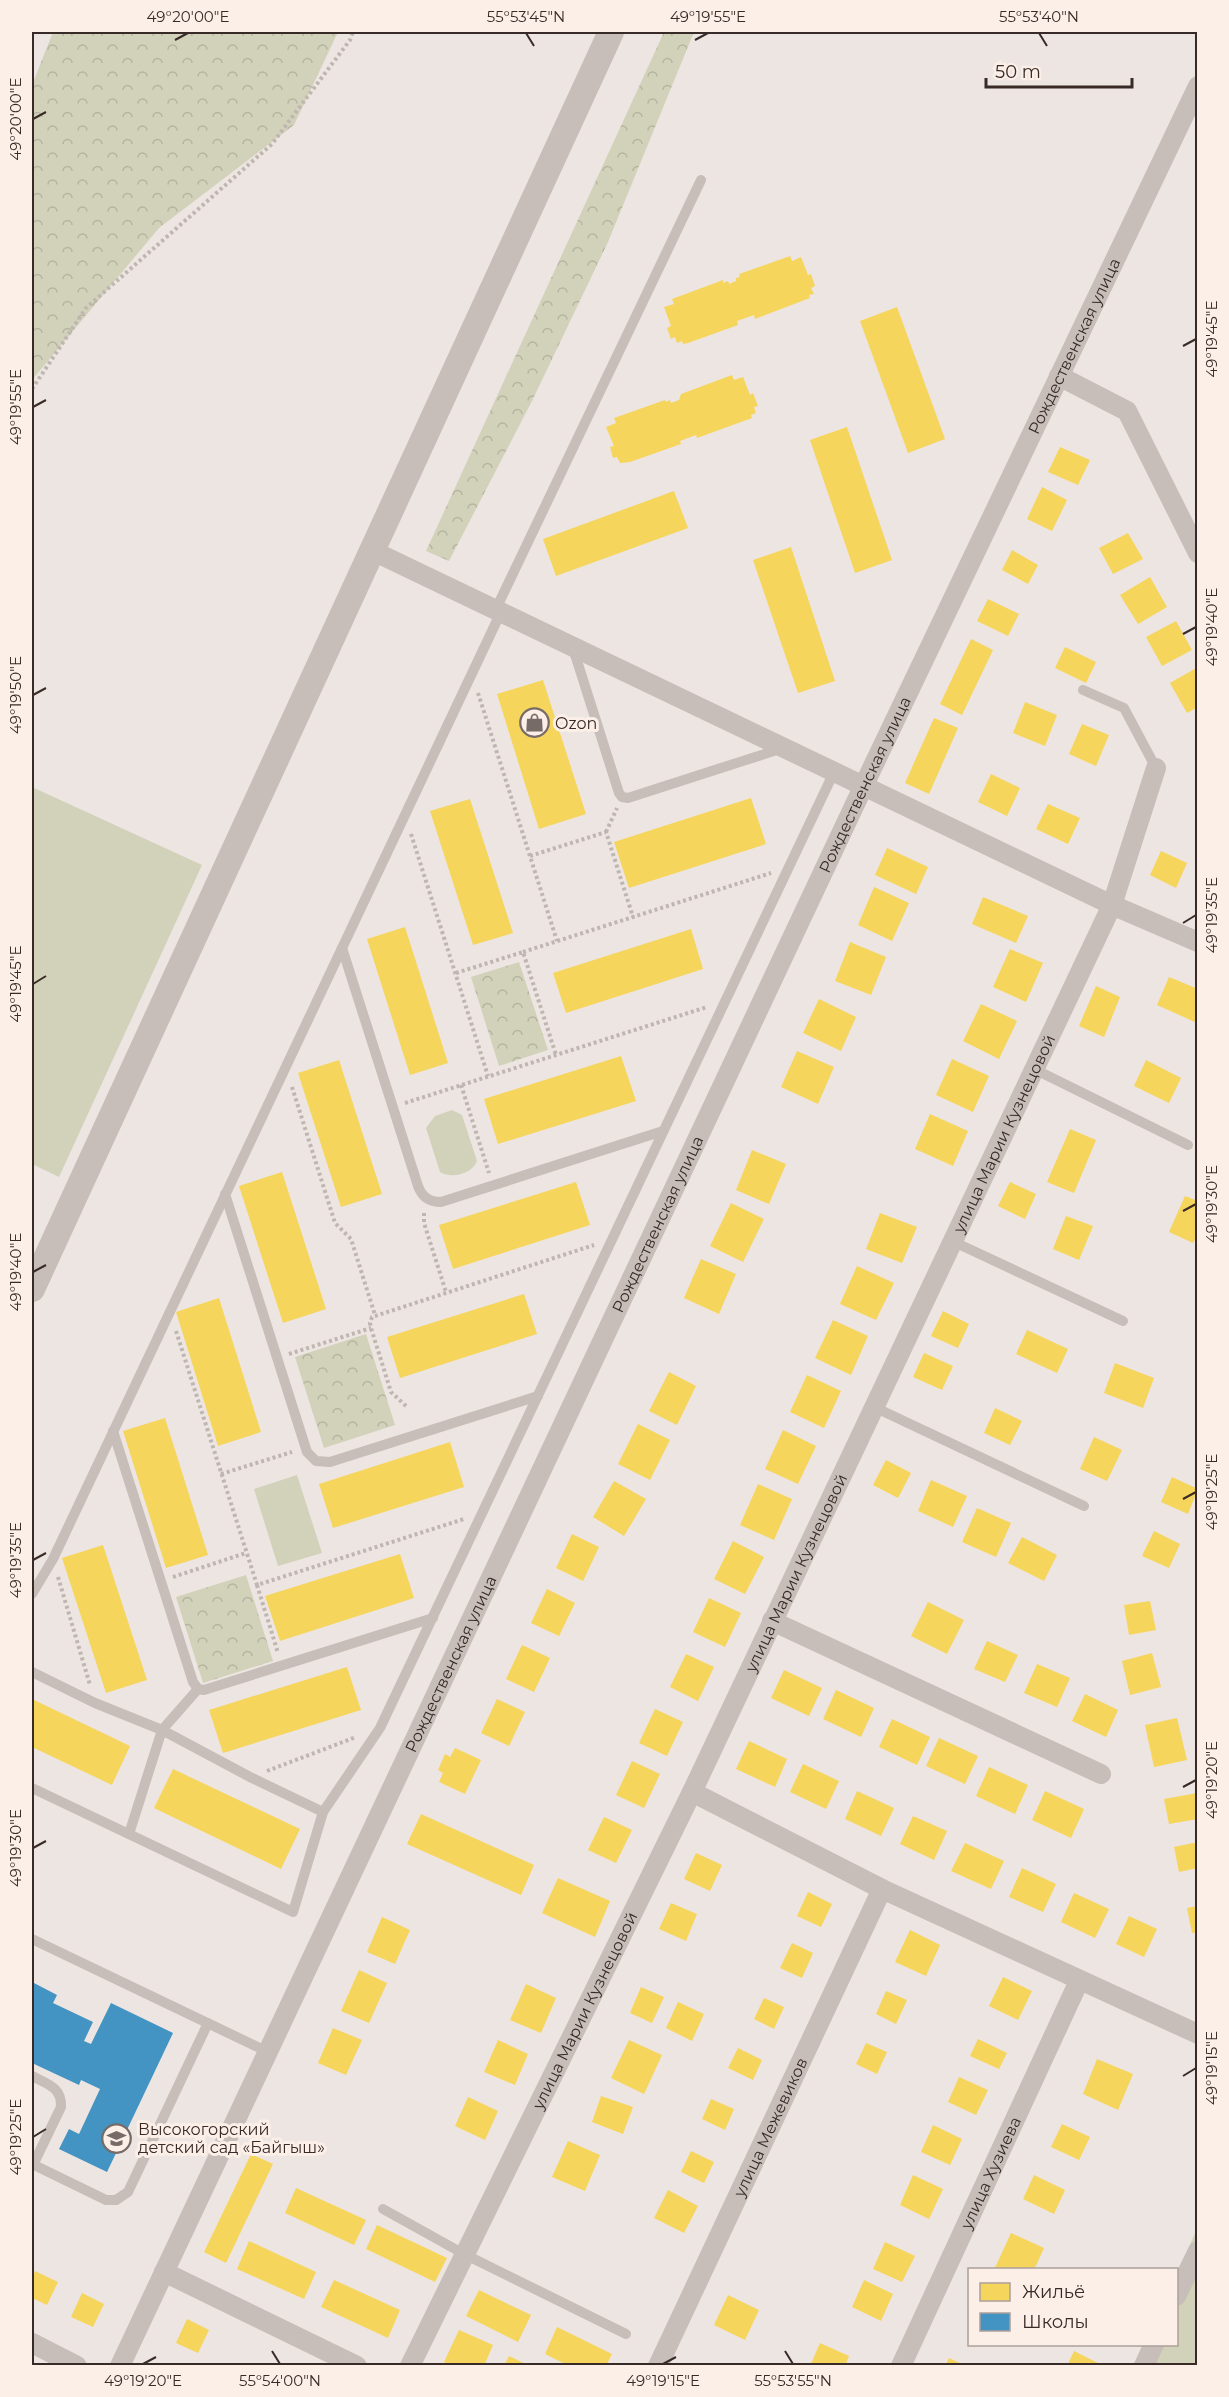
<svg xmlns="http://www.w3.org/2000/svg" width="1229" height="2397" viewBox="0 0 1229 2397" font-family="Montserrat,sans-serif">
  <defs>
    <pattern id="forest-crowns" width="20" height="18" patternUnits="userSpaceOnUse" patternTransform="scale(1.5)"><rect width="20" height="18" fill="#d2d2ba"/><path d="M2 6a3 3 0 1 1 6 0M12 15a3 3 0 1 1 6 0" fill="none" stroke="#b5b4a0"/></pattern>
  </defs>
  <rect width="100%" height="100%" fill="#ede5e1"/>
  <g fill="#d2d2ba">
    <path d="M32 787 202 865 59 1177 32 1164Z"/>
    <path d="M452 1110 462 1115 477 1161C472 1174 452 1179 440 1172L426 1128 435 1116Z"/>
    <path d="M297 1475 322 1553 278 1566 254 1489Z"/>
    <path d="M1197 2229V2365L1133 2366 1143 2345 1176 2344 1177 2273Z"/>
  </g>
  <g fill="url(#forest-crowns)">
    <path d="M53 32H338L294 125 159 228 32 380V85Z"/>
    <path d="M664 32H694L608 242 532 401 449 561 426 551Z"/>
    <path d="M519 962 548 1050 499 1066 471 977Z"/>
    <path d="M366 1334 395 1425 324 1448 295 1357Z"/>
    <path d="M246 1575 273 1661 203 1683 176 1597Z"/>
  </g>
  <g fill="#f6d55c">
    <path d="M790 256 792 261 801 257 808 275 811 274 815 286 811 288 814 294 809 295 810 298 755 319 754 315 737 321 738 325 688 343 683 344 682 341 677 343 675 337 671 339 667 328 671 326 664 307 674 304 672 299 723 280V283L728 281 729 284 736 281V278L740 277 739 274Z"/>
    <path d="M897 307 945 439 908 453 860 321Z"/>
    <path d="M732 375 734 380 743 377 750 395 753 393 758 406 754 407 756 413 751 415 752 418 697 438 696 435 680 441 681 444 630 462 620 463 617 457 613 458 610 447 614 446 606 427 616 423 614 418 665 400 666 402 670 400 671 403 679 400 681 394Z"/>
    <path d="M847 427 892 560 855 573 810 440Z"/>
    <path d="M1060 447 1090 460 1078 485 1048 472Z"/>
    <path d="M1042 487 1067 500 1052 531 1027 519Z"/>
    <path d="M674 491 688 528 556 576 543 539Z"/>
    <path d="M1128 533 1143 559 1113 574 1099 548Z"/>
    <path d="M791 547 835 681 798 693 753 560Z"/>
    <path d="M1012 550 1038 565 1028 584 1002 570Z"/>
    <path d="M1150 577 1167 607 1138 624 1120 595Z"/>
    <path d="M988 599 1019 614 1008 636 977 621Z"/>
    <path d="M1176 621 1192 650 1162 666 1146 637Z"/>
    <path d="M971 639 993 650 962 715 940 704Z"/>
    <path d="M1065 647 1096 662 1086 683 1055 668Z"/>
    <path d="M1198 667V707L1187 713 1170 683Z"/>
    <path d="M543 680 586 814 539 829 497 694Z"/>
    <path d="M1025 702 1057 715 1045 746 1013 733Z"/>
    <path d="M934 718 958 728 929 794 905 783Z"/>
    <path d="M1082 724 1109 735 1096 766 1069 754Z"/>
    <path d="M991 774 1020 788 1007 816 978 802Z"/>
    <path d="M751 798 766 844 629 888 614 842Z"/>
    <path d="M470 799 513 933 473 945 430 811Z"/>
    <path d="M1048 804 1080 818 1068 844 1036 829Z"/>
    <path d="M887 848 928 867 916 894 875 875Z"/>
    <path d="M1161 851 1187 863 1176 888 1150 875Z"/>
    <path d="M874 887 909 903 892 941 858 925Z"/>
    <path d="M983 897 1028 916 1016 943 972 924Z"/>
    <path d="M405 927 448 1063 410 1075 367 939Z"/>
    <path d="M691 929 703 969 566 1013 553 973Z"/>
    <path d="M850 942 886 957 871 995 835 981Z"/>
    <path d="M1010 949 1043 963 1026 1002 993 987Z"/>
    <path d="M1169 977 1198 989 1197 1023 1157 1005Z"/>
    <path d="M1096 986 1120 997 1104 1037 1079 1026Z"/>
    <path d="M819 999 856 1017 841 1051 803 1033Z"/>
    <path d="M981 1004 1017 1021 999 1059 963 1041Z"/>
    <path d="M797 1051 834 1067 818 1104 781 1087Z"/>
    <path d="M621 1056 636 1101 498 1144 484 1099Z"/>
    <path d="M952 1059 989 1076 973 1112 936 1095Z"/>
    <path d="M339 1060 382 1194 341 1207 298 1073Z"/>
    <path d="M1146 1060 1181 1078 1169 1103 1134 1086Z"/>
    <path d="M930 1114 968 1131 953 1166 915 1149Z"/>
    <path d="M1070 1129 1096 1140 1074 1193 1047 1182Z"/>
    <path d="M752 1150 786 1164 769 1204 736 1190Z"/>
    <path d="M282 1172 326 1309 283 1323 239 1186Z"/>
    <path d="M576 1182 590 1225 453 1269 439 1225Z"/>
    <path d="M1010 1182 1036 1194 1025 1219 998 1206Z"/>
    <path d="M1185 1196 1198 1201V1234L1193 1243 1169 1232Z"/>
    <path d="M731 1203 764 1219 743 1262 710 1246Z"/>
    <path d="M880 1213 917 1227 902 1263 866 1249Z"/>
    <path d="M1066 1216 1093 1226 1079 1260 1053 1249Z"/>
    <path d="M701 1259 736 1274 719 1314 684 1298Z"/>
    <path d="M857 1266 894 1283 876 1320 840 1304Z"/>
    <path d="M524 1294 537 1334 400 1378 387 1337Z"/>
    <path d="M219 1298 261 1432 218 1446 176 1312Z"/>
    <path d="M943 1311 969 1324 958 1348 931 1336Z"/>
    <path d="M833 1320 868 1336 851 1375 815 1358Z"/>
    <path d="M1027 1330 1068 1349 1057 1373 1016 1354Z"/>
    <path d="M924 1353 953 1366 942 1390 913 1377Z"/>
    <path d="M1115 1363 1154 1378 1143 1408 1104 1393Z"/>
    <path d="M669 1372 696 1386 677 1425 649 1411Z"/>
    <path d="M807 1375 841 1391 824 1428 790 1412Z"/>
    <path d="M995 1408 1022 1421 1010 1445 984 1433Z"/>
    <path d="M165 1418 208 1555 166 1568 123 1431Z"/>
    <path d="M638 1424 670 1440 650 1480 618 1464Z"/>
    <path d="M783 1430 816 1446 798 1484 765 1469Z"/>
    <path d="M1094 1437 1122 1450 1107 1481 1080 1469Z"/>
    <path d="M450 1442 464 1487 333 1528 319 1484Z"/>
    <path d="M886 1460 911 1473 898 1498 873 1485Z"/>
    <path d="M1172 1477 1198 1489 1188 1514 1161 1502Z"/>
    <path d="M931 1480 967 1496 953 1527 918 1511Z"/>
    <path d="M614 1481 646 1499 624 1536 593 1517Z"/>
    <path d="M758 1484 792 1499 774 1540 740 1525Z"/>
    <path d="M977 1508 1011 1523 996 1557 962 1542Z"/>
    <path d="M1154 1531 1180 1544 1169 1568 1142 1556Z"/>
    <path d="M572 1534 599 1547 583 1581 556 1568Z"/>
    <path d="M1022 1537 1057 1555 1044 1581 1008 1563Z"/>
    <path d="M733 1541 764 1557 745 1594 714 1579Z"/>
    <path d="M103 1545 147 1680 106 1693 62 1558Z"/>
    <path d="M400 1554 414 1598 280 1641 265 1596Z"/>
    <path d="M547 1589 575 1603 559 1636 531 1623Z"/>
    <path d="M709 1598 741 1613 725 1647 693 1632Z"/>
    <path d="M1150 1601 1156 1630 1129 1635 1124 1605Z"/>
    <path d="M928 1602 964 1620 947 1654 911 1636Z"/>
    <path d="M987 1641 1018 1655 1005 1682 974 1669Z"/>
    <path d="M522 1645 550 1658 534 1692 506 1679Z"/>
    <path d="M1152 1653 1161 1687 1130 1695 1122 1661Z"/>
    <path d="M686 1654 714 1667 698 1701 670 1687Z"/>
    <path d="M1037 1664 1070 1678 1057 1707 1024 1693Z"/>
    <path d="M347 1667 361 1710 223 1753 209 1710Z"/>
    <path d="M784 1670 822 1688 809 1716 771 1698Z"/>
    <path d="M836 1690 874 1708 861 1737 823 1719Z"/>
    <path d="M1085 1694 1118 1710 1106 1737 1072 1721Z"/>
    <path d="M32 1699 130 1746 112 1785 32 1747Z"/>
    <path d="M497 1699 525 1712 509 1746 481 1733Z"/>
    <path d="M655 1709 683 1722 667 1756 639 1743Z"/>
    <path d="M1177 1718 1187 1760 1154 1767 1145 1725Z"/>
    <path d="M892 1719 930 1737 917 1765 879 1747Z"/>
    <path d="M939 1738 978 1756 965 1784 926 1766Z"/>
    <path d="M749 1741 787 1759 775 1787 736 1769Z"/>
    <path d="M455 1748 481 1760 465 1794 439 1782 443 1773 438 1770 445 1754 450 1757Z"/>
    <path d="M632 1761 660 1774 644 1808 616 1795Z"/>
    <path d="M803 1764 839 1781 826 1809 790 1792Z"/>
    <path d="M989 1767 1028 1785 1015 1814 976 1796Z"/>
    <path d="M173 1769 300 1829 281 1869 154 1808Z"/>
    <path d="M857 1791 894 1808 881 1836 845 1819Z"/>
    <path d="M1045 1791 1084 1809 1071 1838 1032 1820Z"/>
    <path d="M1197 1793 1198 1819 1169 1824 1164 1799Z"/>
    <path d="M421 1814 534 1865 521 1895 407 1844Z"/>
    <path d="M913 1816 947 1831 934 1860 900 1844Z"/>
    <path d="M604 1817 632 1830 616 1863 588 1850Z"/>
    <path d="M1198 1842V1868L1179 1872 1174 1847Z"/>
    <path d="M965 1843 1004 1861 991 1889 951 1871Z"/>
    <path d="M696 1853 722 1865 710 1891 684 1879Z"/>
    <path d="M1022 1868 1056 1884 1043 1912 1009 1897Z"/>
    <path d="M558 1878 610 1901 595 1937 542 1913Z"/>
    <path d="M808 1892 832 1904 821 1927 797 1916Z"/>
    <path d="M1074 1893 1109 1909 1095 1938 1061 1922Z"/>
    <path d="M671 1903 697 1914 686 1941 659 1929Z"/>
    <path d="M1198 1906V1932L1192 1933 1187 1908Z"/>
    <path d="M1129 1916 1157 1929 1144 1957 1116 1944Z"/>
    <path d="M382 1917 410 1930 395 1964 367 1952Z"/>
    <path d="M910 1930 940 1945 926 1976 895 1962Z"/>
    <path d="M792 1943 813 1953 802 1978 780 1968Z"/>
    <path d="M359 1970 387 1983 369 2023 341 2011Z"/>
    <path d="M1003 1977 1032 1991 1018 2020 989 2006Z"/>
    <path d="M526 1984 556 1998 541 2033 510 2020Z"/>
    <path d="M641 1987 664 1997 652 2023 630 2013Z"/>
    <path d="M886 1991 907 2000 896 2024 876 2014Z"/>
    <path d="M764 1998 784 2007 774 2029 754 2019Z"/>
    <path d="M678 2002 704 2014 692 2041 666 2028Z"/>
    <path d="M333 2028 362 2040 346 2075 318 2063Z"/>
    <path d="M978 2039 1007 2053 999 2069 970 2056Z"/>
    <path d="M498 2040 528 2054 515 2085 484 2072Z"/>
    <path d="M629 2040 662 2055 644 2094 611 2078Z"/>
    <path d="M866 2043 887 2052 877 2074 856 2064Z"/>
    <path d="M738 2048 762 2060 753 2080 728 2068Z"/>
    <path d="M1097 2059 1133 2074 1118 2110 1083 2094Z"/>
    <path d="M959 2077 988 2090 976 2115 948 2102Z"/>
    <path d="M601 2096 633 2107 623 2134 592 2122Z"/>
    <path d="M468 2097 498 2111 485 2140 455 2126Z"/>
    <path d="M711 2099 734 2109 725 2130 702 2119Z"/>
    <path d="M1062 2124 1090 2137 1079 2160 1051 2147Z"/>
    <path d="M933 2125 962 2139 950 2165 921 2152Z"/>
    <path d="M568 2141 600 2155 585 2191 552 2177Z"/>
    <path d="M691 2151 714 2162 704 2183 681 2172Z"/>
    <path d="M251 2154 273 2164 226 2263 204 2252Z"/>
    <path d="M913 2175 943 2189 929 2219 900 2205Z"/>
    <path d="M1034 2175 1065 2190 1054 2214 1023 2199Z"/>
    <path d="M296 2188 366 2220 354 2245 285 2213Z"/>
    <path d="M668 2190 698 2206 684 2233 654 2218Z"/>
    <path d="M377 2225 447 2258 435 2282 366 2249Z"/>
    <path d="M1011 2233 1044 2248 1034 2270H994Z"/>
    <path d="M249 2241 316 2272 304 2299 237 2269Z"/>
    <path d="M885 2242 915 2256 902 2282 873 2269Z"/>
    <path d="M35 2271 58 2282 47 2305 32 2298V2280Z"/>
    <path d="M334 2280 400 2310 388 2338 321 2307Z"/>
    <path d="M864 2280 893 2294 881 2321 852 2307Z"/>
    <path d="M479 2290 531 2315 518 2342 466 2316Z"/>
    <path d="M82 2293 104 2304 93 2327 71 2317Z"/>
    <path d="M728 2295 759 2310 745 2340 714 2325Z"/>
    <path d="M187 2319 209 2330 198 2353 176 2343Z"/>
    <path d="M557 2327 612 2354 606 2366H569L545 2354Z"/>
    <path d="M459 2330 493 2345 484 2366H451L444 2362Z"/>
    <path d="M820 2343 849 2356 845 2366H810Z"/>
    <path d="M1074 2351 1104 2366H1067Z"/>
    <path d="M509 2356 530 2366H504Z"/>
    <path d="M949 2358 966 2366H945Z"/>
  </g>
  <path fill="#4393c3" d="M34 1983 57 1995 53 2003 93 2022 84 2041 91 2044 111 2003 173 2033 107 2172 59 2149 69 2129 79 2134 100 2089 81 2080 79 2085 32 2063V1987Z"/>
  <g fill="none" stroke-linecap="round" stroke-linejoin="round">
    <g stroke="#bfb6b2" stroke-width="4" stroke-dasharray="3 3" stroke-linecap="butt">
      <path d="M32 389 86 308 272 144 350 40 353 32"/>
      <path d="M478 693 557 941"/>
      <path d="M606 832 617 808"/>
      <path d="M411 834 488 1076"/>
      <path d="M530 856 606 832 633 917"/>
      <path d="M523 952 771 873"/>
      <path d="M456 973 523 952 556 1055"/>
      <path d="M461 1085 489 1173"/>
      <path d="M292 1087 335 1223 351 1239 375 1315"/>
      <path d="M405 1103 707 1007"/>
      <path d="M424 1213V1223L446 1292"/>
      <path d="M176 1331 257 1585 464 1519"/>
      <path d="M289 1354 371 1328"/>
      <path d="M406 1406 391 1392 371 1328 370 1323 372 1317 594 1245"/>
      <path d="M221 1474 292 1452"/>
      <path d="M58 1577 90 1685"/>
      <path d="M173 1577 246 1553"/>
      <path d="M257 1585 278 1653"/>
      <path d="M267 1771 356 1737"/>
    </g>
    <g stroke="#c7bdb9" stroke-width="10">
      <path d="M496 609 701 180"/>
      <path d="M572 645 619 793 622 797 628 798 783 748"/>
      <path d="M1083 690 1124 708 1156 768"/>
      <path d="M342 948 418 1186C422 1197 429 1202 441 1202L663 1131"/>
      <path d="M1034 1069 1188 1145"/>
      <path d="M225 1194 307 1452 316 1461 330 1462 538 1396"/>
      <path d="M952 1241 1123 1321"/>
      <path d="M874 1407 1084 1506"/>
      <path d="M113 1431 193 1682 198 1689 204 1690 433 1618"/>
      <path d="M32 1594 53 1559 501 612"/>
      <path d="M32 1672 95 1703 162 1730 250 1777 323 1812"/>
      <path d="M32 1788 293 1912 323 1812 380 1728 835 770"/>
      <path d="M129 1834 162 1730 198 1689"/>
      <path d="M32 1939 268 2052"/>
      <path d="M32 2076C47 2084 62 2087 61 2107L33 2165"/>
      <path d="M32 2164 106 2200H116L128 2192 208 2023"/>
      <path d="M383 2209 464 2254 626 2334"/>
    </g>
    <g stroke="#c7bdb9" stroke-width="20">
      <path d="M1059 376 1127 411 1198 553"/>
      <path d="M371 550 1112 905 1198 942"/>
      <path d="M772 1621 1101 1774"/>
      <path d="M692 1792 882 1889 1198 2034"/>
      <path d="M164 2272 357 2366"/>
      <path d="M1176 2296 1198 2251"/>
      <path d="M32 2343 77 2366"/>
      <path id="s1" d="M120 2366 864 785 1198 86"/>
      <path id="s2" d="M410 2366 692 1792 1112 905 1156 768"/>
      <path id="s3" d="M658 2366 882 1889"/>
      <path id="s4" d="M901 2366 1079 1981"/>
      <path d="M1144 2366 1154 2344"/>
    </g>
    <path stroke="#c7bdb9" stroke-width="26" d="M32 1289 611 32"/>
  </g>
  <path fill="none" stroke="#382a27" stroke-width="2" d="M526 33 534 46M1039 33 1047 46M175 40 188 33M695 40 708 33M33 119 46 112M1183 346 1196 339M33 407 46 400M1183 634 1196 627M33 695 46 688M1183 923 1196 915M33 984 46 976M1183 1211 1196 1204M33 1272 46 1265M1183 1499 1196 1492M33 1560 46 1553M1183 1787 1196 1780M33 1848 46 1841M1183 2076 1196 2068M33 2137 46 2129M272 2351 280 2364M785 2351 793 2364M143 2364 156 2357M663 2364 676 2357"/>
  <defs>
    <symbol id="shop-ring" viewBox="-11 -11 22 22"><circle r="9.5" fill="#fbefe8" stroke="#776b68" stroke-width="1.5"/><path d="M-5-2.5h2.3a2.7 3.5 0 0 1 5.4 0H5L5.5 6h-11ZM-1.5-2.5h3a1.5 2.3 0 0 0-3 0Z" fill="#776b68"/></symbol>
    <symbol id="school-ring" viewBox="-11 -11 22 22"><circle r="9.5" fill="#fbefe8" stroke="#776b68" stroke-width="1.5"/><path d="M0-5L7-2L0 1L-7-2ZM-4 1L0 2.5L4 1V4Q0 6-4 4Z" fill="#776b68"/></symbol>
  </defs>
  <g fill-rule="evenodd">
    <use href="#shop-ring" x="518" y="706" width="33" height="33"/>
    <use href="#school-ring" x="100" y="2122" width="33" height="33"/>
  </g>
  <g text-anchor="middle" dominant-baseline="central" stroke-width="6" stroke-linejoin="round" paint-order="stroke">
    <g font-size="16" fill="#382a27" stroke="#fbefe8">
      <text stroke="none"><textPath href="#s1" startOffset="2234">Рождественская улица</textPath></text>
      <text stroke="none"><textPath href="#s1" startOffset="1748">Рождественская улица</textPath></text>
      <text stroke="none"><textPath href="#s2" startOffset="1368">улица Марии Кузнецовой</textPath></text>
      <text stroke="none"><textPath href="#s1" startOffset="1262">Рождественская улица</textPath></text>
      <text stroke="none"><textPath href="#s2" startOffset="882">улица Марии Кузнецовой</textPath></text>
      <text stroke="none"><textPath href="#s1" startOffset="776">Рождественская улица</textPath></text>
      <text stroke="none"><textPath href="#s2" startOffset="396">улица Марии Кузнецовой</textPath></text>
      <text stroke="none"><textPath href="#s3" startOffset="264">улица Межевиков</textPath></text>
      <text stroke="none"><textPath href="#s4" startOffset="213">улица Хузиева</textPath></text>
    </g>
    <g font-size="16" fill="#382a27" stroke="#fbefe8" text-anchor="start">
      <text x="555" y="723">Ozon</text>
      <text x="138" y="2129">Высокогорский<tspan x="138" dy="18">детский сад «Байгыш»</tspan></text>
    </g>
  </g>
  <rect width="1229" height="2397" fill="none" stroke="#fbefe8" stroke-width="66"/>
  <rect x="968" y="2268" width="210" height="78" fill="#fbefe8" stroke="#ada09b" stroke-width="1.5"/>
  <rect x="980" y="2283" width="30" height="18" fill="#f6d55c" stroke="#ada09b" stroke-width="1.5"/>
  <text x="1022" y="2298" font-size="18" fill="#382a27">Жильё</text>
  <rect x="980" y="2313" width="30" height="18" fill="#4393c3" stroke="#ada09b" stroke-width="1.5"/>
  <text x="1022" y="2328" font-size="18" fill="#382a27">Школы</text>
  <path d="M986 78v9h146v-9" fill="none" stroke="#382a27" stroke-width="3"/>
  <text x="995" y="78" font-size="18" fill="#382a27" stroke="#fbefe8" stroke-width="4.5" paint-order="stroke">50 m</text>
  <rect x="33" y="33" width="1163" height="2331" fill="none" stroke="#382a27" stroke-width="2"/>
  <g font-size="15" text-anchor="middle" fill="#382a27">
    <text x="188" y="22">49°20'00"E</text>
    <text x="526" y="22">55°53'45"N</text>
    <text x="708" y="22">49°19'55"E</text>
    <text x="1039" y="22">55°53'40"N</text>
    <text transform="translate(16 119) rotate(-90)" y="5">49°20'00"E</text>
    <text transform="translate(1212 339) rotate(-90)" y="5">49°19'45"E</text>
    <text transform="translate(16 407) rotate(-90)" y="5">49°19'55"E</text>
    <text transform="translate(1212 627) rotate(-90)" y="5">49°19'40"E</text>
    <text transform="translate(16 695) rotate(-90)" y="5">49°19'50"E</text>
    <text transform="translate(1212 915) rotate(-90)" y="5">49°19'35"E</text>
    <text transform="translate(16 984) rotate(-90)" y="5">49°19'45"E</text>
    <text transform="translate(1212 1204) rotate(-90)" y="5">49°19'30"E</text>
    <text transform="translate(16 1272) rotate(-90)" y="5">49°19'40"E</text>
    <text transform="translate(1212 1492) rotate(-90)" y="5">49°19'25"E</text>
    <text transform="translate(16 1560) rotate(-90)" y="5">49°19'35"E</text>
    <text transform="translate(1212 1780) rotate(-90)" y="5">49°19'20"E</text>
    <text transform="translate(16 1848) rotate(-90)" y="5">49°19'30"E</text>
    <text transform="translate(1212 2068) rotate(-90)" y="5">49°19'15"E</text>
    <text transform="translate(16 2137) rotate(-90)" y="5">49°19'25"E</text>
    <text x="143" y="2386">49°19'20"E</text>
    <text x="280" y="2386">55°54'00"N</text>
    <text x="663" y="2386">49°19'15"E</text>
    <text x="793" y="2386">55°53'55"N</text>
  </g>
</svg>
